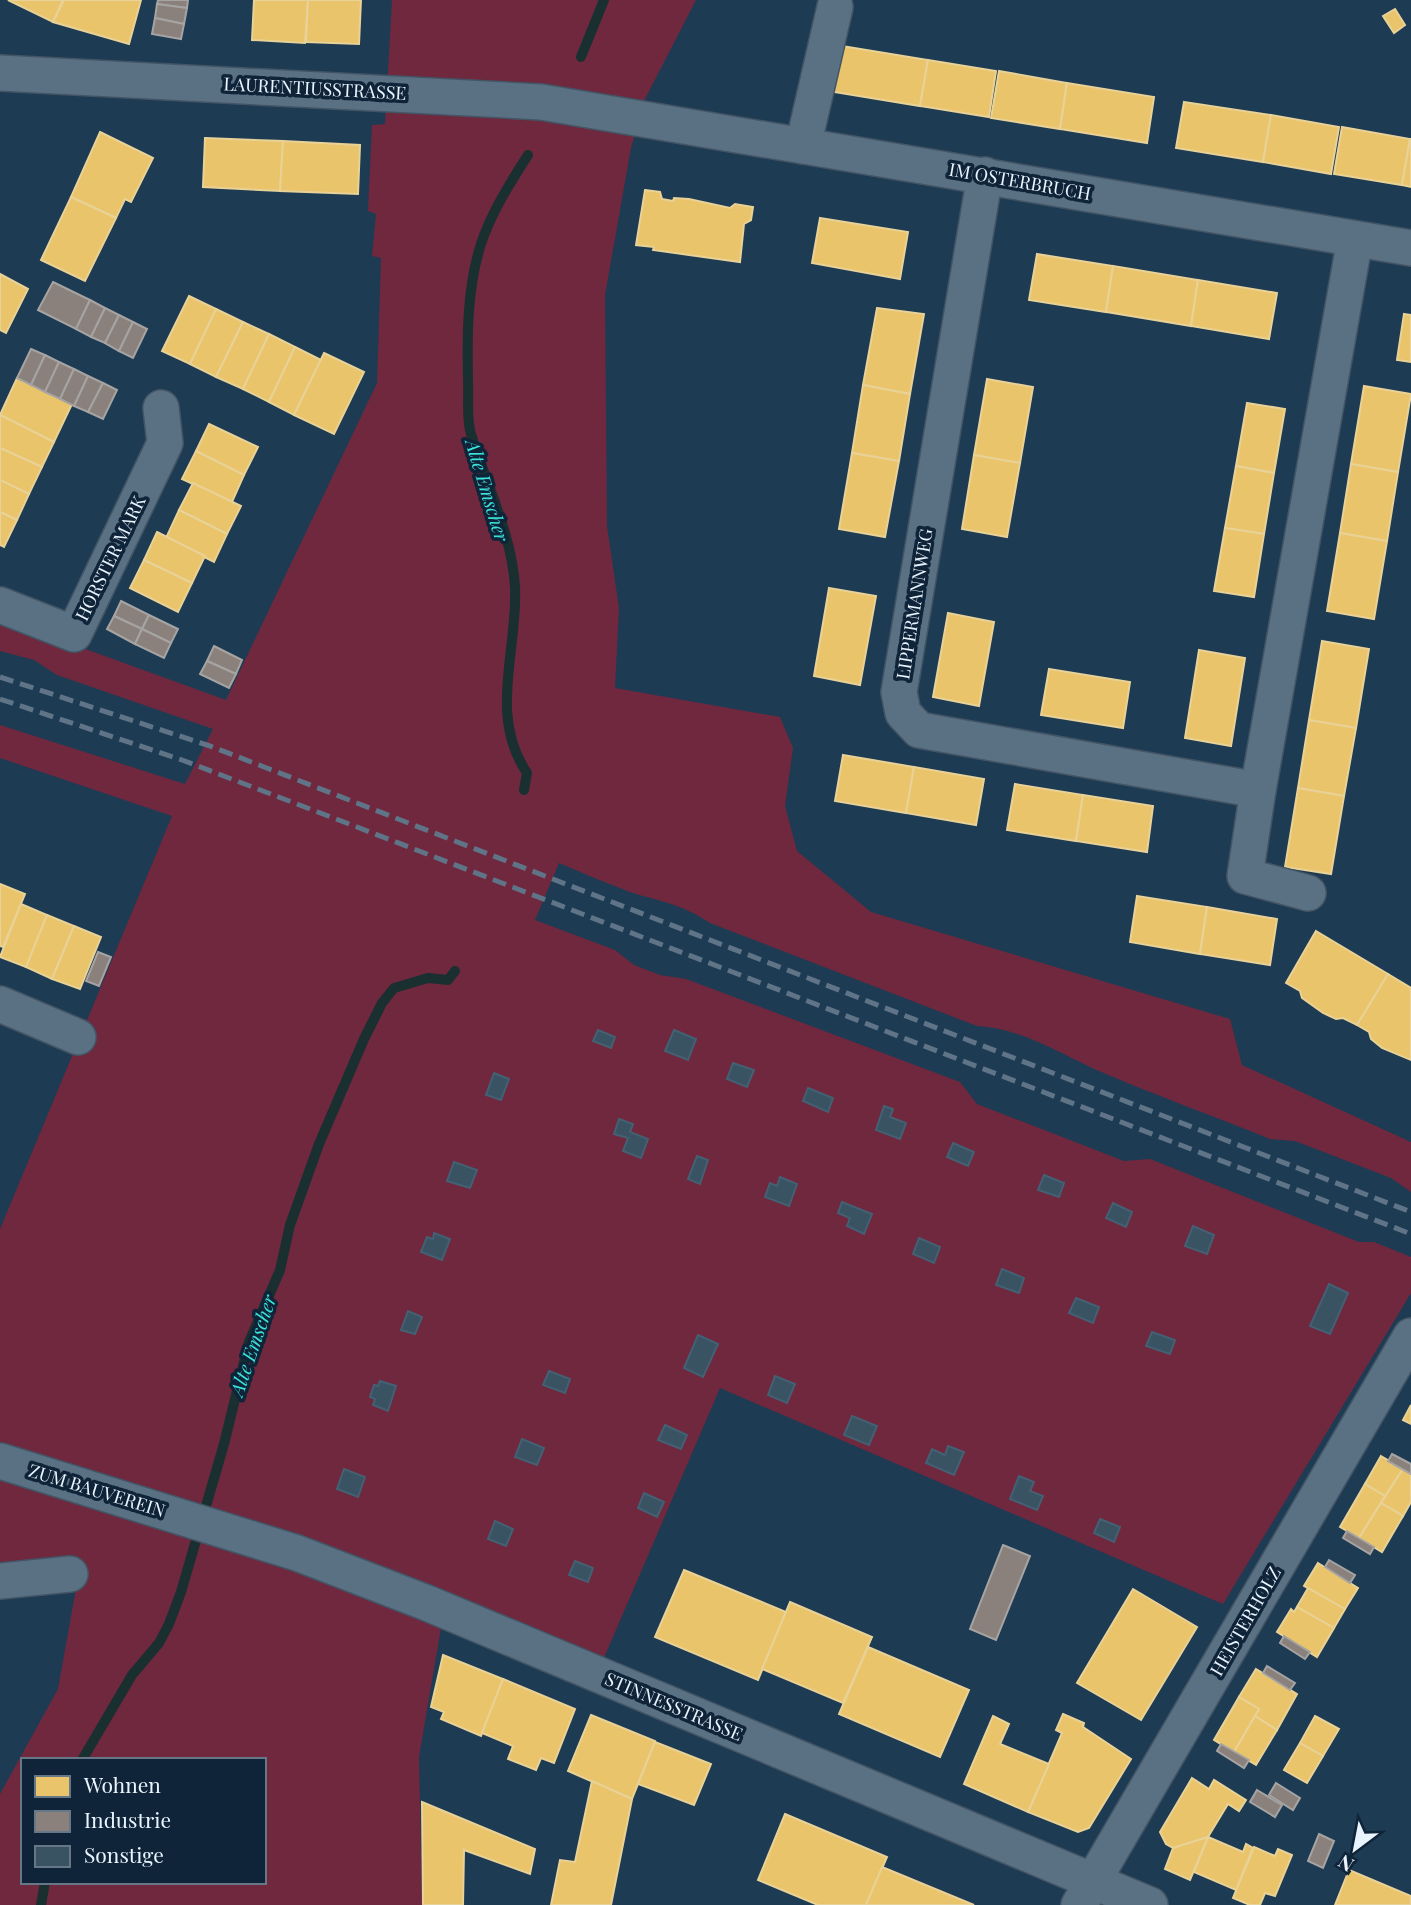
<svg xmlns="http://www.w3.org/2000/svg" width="1411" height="1905" viewBox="0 0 1411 1905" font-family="'Playfair Display',serif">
  <rect width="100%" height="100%" fill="#1e3b54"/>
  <path fill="#6f283e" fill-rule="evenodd" d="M392 0H696L645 99 631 148 605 295 607 526 619 608 615 688 780 717 793 748 785 806 797 851 871 912 1230 1019 1242 1065 1411 1142V1192L1391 1178 1295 1141 1270 1139C1216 1117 1160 1097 1106 1074 1062 1056 1026 1029 977 1026L710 923C680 903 661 902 630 892 606 883 583 873 559 863L535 920 615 950 634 965 660 975 686 979 960 1082 977 1104 1124 1161 1150 1159 1359 1242H1374L1411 1257V1293L1223 1604 720 1388 597 1674 444 1610 419 1757 422 1905H0V1794L58 1689 80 1566 0 1575V1229L172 816 0 758V725L185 784 213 729 57 675 34 660 0 651V618L226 700 377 383 381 258 372 256 376 214 368 211 372 125 385 124ZM23 1760H264V1882H23Z"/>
  <g fill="#e9c46a" stroke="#e9d297" stroke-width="2">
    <path d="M8 0H63L53 22Z"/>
    <path d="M64 0H141L129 44 53 22Z"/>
    <path d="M254 0H308L305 43 252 40Z"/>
    <path d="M308 0H361L359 44 306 42Z"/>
    <path d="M1395 9 1405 25 1394 33 1383 16Z"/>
    <path d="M842 46 928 60 920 106 834 92Z"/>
    <path d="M928 60 996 71 989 117 920 106Z"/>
    <path d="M999 71 1067 83 1060 129 991 118Z"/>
    <path d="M1067 83 1154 97 1147 143 1060 129Z"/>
    <path d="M1184 102 1271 115 1263 162 1176 148Z"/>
    <path d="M1271 115 1339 127 1331 174 1263 162Z"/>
    <path d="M1342 127 1410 139 1402 185 1334 174Z"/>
    <path d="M100 132 153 158 131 202 125 199 116 218 71 197Z"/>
    <path d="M205 138 283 141 280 191 203 187Z"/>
    <path d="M1410 139H1411V187L1402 185Z"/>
    <path d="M283 141 360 145 358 194 280 191Z"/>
    <path d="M645 190 660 192 662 199 673 201 674 198 689 199 730 208 735 204 753 207 751 220 744 224 740 262 653 250 654 247 636 245Z"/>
    <path d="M71 197 116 218 85 281 41 260Z"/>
    <path d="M820 218 908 232 900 279 812 263Z"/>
    <path d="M1037 254 1113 266 1106 312 1029 300Z"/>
    <path d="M1113 266 1198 280 1191 326 1106 312Z"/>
    <path d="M0 274 28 289 6 333 0 330Z"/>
    <path d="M1198 280 1277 293 1269 339 1191 326Z"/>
    <path d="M189 296 216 309 190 364 162 351Z"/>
    <path d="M877 308 924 314 910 394 863 385Z"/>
    <path d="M216 309 243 322 216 377 190 364Z"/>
    <path d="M1404 314 1411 315V362L1397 360Z"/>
    <path d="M243 322 269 334 243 389 216 377Z"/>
    <path d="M269 334 295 347 269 402 243 389Z"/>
    <path d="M295 347 321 360 294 415 269 402Z"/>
    <path d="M324 353 364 372 334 434 294 415Z"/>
    <path d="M17 378 72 404 54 442 0 415Z"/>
    <path d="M987 379 1033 387 1020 463 974 455Z"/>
    <path d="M863 385 910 394 899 461 852 453Z"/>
    <path d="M1364 386 1411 394 1398 472 1351 464Z"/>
    <path d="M1247 403 1285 409 1274 473 1236 466Z"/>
    <path d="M0 415 54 442 42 467 0 448Z"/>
    <path d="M209 424 258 447 244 475 196 451Z"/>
    <path d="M0 448 42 467 29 494 0 480Z"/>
    <path d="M196 451 244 475 232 502 182 479Z"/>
    <path d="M852 453 899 461 885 537 839 529Z"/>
    <path d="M974 455 1020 463 1007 537 962 529Z"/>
    <path d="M1351 464 1398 472 1387 541 1340 533Z"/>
    <path d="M1236 466 1274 473 1264 534 1225 528Z"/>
    <path d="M0 480 29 494 17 520 0 512Z"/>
    <path d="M193 483 241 506 227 534 179 510Z"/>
    <path d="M179 510 227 534 214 562 166 538Z"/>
    <path d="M0 512 17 520 4 547 0 545Z"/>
    <path d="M1225 528 1264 534 1254 597 1214 591Z"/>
    <path d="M157 532 205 556 192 583 144 560Z"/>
    <path d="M1340 533 1387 541 1374 619 1327 611Z"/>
    <path d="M144 560 192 583 178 612 130 588Z"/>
    <path d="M829 588 876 596 860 685 814 676Z"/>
    <path d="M948 613 994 622 979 706 933 697Z"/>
    <path d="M1322 641 1369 649 1356 728 1309 720Z"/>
    <path d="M1199 650 1245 658 1231 746 1185 738Z"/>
    <path d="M1049 669 1130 682 1123 728 1041 715Z"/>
    <path d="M1309 720 1356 728 1344 796 1298 788Z"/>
    <path d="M843 755 914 767 906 813 835 801Z"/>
    <path d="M914 767 984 779 976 825 906 813Z"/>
    <path d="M1015 784 1083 795 1076 841 1007 830Z"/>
    <path d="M1298 788 1344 796 1331 874 1285 867Z"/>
    <path d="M1083 795 1153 806 1147 852 1076 841Z"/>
    <path d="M0 884 25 894 3 947 0 946Z"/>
    <path d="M1137 896 1207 907 1200 954 1130 942Z"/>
    <path d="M21 904 47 915 26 967 0 957Z"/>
    <path d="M1207 907 1277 919 1270 965 1200 954Z"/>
    <path d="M47 915 74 926 52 979 26 967Z"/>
    <path d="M74 926 101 937 80 989 52 979Z"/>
    <path d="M1316 931 1388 974 1357 1025 1343 1018 1336 1019 1323 1013 1302 998 1300 991 1286 983Z"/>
    <path d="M1388 974 1411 988V1060L1382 1048 1371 1039 1369 1032 1357 1025Z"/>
    <path d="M1411 1405V1424L1403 1420Z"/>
    <path d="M1381 1456 1403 1469 1385 1496 1365 1484Z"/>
    <path d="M1403 1469 1411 1474V1502L1403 1516 1381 1503Z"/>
    <path d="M1365 1484 1385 1496 1359 1538 1340 1527Z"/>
    <path d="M1381 1503 1403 1516 1382 1552 1359 1538Z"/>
    <path d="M1318 1563 1358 1588 1345 1609 1304 1586Z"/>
    <path d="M684 1570 786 1612 758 1680 655 1637Z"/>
    <path d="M1308 1588 1345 1609 1334 1628 1297 1607Z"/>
    <path d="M1133 1589 1197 1627 1141 1720 1077 1683Z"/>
    <path d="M790 1602 872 1637 843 1703 762 1669Z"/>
    <path d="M1297 1607 1334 1628 1317 1657 1277 1632 1291 1609 1294 1612Z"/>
    <path d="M868 1647 969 1690 940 1757 839 1714Z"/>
    <path d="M443 1655 503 1679 481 1736 441 1719 444 1712 431 1707Z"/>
    <path d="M1256 1669 1297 1694 1277 1730 1255 1716 1259 1709 1239 1697Z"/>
    <path d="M503 1679 575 1709 554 1763 541 1758 536 1770 508 1759 513 1746 482 1733Z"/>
    <path d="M1239 1697 1259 1709 1234 1752 1214 1740Z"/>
    <path d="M1063 1714 1084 1723 1083 1727 1131 1759 1089 1828 1078 1832 1028 1812 1062 1733 1056 1730Z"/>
    <path d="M591 1715 655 1741 632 1799 568 1771Z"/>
    <path d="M993 1716 1009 1724 1000 1744 1049 1764 1028 1812 964 1784Z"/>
    <path d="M1255 1716 1277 1730 1256 1765 1234 1752Z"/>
    <path d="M1315 1716 1339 1729 1323 1756 1300 1743Z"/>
    <path d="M655 1742 711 1764 694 1805 638 1784Z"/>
    <path d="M1300 1743 1323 1756 1307 1783 1284 1770Z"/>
    <path d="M1192 1778 1209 1789 1214 1780 1246 1800 1239 1811 1228 1804 1208 1837 1173 1848 1166 1844 1160 1832Z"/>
    <path d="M592 1781 632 1799 611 1905H551L560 1860 575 1862Z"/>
    <path d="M422 1802 535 1849 530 1874 464 1850 463 1905H423Z"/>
    <path d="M785 1814 887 1857 866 1905H818L758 1880Z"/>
    <path d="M1208 1837 1243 1852 1246 1844 1253 1848 1236 1890 1194 1872Z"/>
    <path d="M1208 1837 1190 1880 1165 1869 1173 1848Z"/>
    <path d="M1254 1847 1275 1856 1278 1849 1292 1855 1275 1896 1265 1893 1260 1905H1250L1233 1898Z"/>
    <path d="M882 1867 974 1905H866Z"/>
    <path d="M1349 1870 1411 1896V1905H1335Z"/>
  </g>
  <g fill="#8a817c" stroke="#a6a4a3" stroke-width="2">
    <path d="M158 0H188L187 8 157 4Z"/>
    <path d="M157 4 187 8 184 24 155 18Z"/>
    <path d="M155 18 184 24 181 39 152 34Z"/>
    <path d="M53 282 90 300 76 329 38 310Z"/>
    <path d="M90 300 105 308 91 337 76 329Z"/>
    <path d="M105 308 119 315 105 343 91 337Z"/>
    <path d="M119 315 133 322 119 351 105 343Z"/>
    <path d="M133 322 147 329 133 358 119 351Z"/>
    <path d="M31 349 45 355 31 385 17 378Z"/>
    <path d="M45 355 59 362 45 392 31 385Z"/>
    <path d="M59 362 74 369 60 399 45 392Z"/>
    <path d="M74 369 88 376 74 406 60 399Z"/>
    <path d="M88 376 103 383 88 412 74 406Z"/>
    <path d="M103 383 117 390 103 419 88 412Z"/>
    <path d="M121 601 149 615 142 629 114 616Z"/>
    <path d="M149 615 178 629 171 643 142 629Z"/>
    <path d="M114 616 142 629 135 644 107 629Z"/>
    <path d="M142 629 171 643 164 658 135 644Z"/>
    <path d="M214 646 242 660 236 674 207 661Z"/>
    <path d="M207 661 236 674 229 688 200 674Z"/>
    <path d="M98 952 111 957 99 986 86 981Z"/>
    <path d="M1392 1454 1411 1464V1474L1388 1461Z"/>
    <path d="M1347 1531 1374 1547 1370 1554 1343 1538Z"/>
    <path d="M1003 1545 1030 1556 996 1640 970 1629Z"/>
    <path d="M1329 1560 1355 1575 1350 1583 1325 1567Z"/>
    <path d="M1284 1636 1310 1652 1305 1659 1280 1643Z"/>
    <path d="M1267 1666 1295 1683 1290 1690 1263 1673Z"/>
    <path d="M1221 1744 1249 1760 1244 1768 1217 1751Z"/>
    <path d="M1276 1783 1300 1798 1293 1810 1269 1795Z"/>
    <path d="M1257 1790 1282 1805 1275 1817 1250 1802Z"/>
    <path d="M1319 1834 1334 1841 1323 1868 1308 1861Z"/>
  </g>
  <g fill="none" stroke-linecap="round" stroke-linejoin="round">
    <g stroke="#192f30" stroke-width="10">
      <path d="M581 57 604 0"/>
      <path d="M524 790 527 773C488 715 518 651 515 587 512 534 486 484 471 434 466 418 469 398 468 381 467 337 467 287 481 244 491 213 510 183 528 155"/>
      <path d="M82 1760 132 1675 159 1643 169 1624 181 1592 224 1444 249 1342 280 1270 290 1225 319 1144 364 1039 382 1003 394 988 428 978 448 980 455 971"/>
      <path d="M41 1905 45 1882"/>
    </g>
  </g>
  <g fill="#395363" stroke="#446073" stroke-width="2">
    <path d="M598 1030 615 1037 611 1048 593 1041Z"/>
    <path d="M674 1030 696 1039 688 1060 665 1051Z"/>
    <path d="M733 1063 754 1070 747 1087 727 1079Z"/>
    <path d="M494 1073 509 1079 501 1100 486 1095Z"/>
    <path d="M808 1088 833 1098 828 1112 803 1101Z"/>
    <path d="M884 1106 893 1109 890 1117 906 1123 900 1139 876 1130Z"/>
    <path d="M619 1119 633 1124 630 1132 648 1139 641 1158 623 1151 628 1138 614 1134Z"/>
    <path d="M953 1143 974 1152 968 1166 947 1157Z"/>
    <path d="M697 1156 708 1160 700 1184 688 1179Z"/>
    <path d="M454 1162 477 1170 470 1188 447 1181Z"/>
    <path d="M1044 1175 1064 1183 1059 1197 1038 1190Z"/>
    <path d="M780 1177 797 1184 789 1206 765 1197 770 1183 777 1186Z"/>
    <path d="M842 1202 872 1214 864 1234 847 1226 850 1218 838 1213Z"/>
    <path d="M1113 1203 1132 1212 1126 1227 1106 1218Z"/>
    <path d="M1193 1226 1214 1235 1207 1254 1185 1246Z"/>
    <path d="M434 1233 450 1239 442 1260 421 1252 427 1237 433 1239Z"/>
    <path d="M919 1238 940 1247 934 1263 913 1254Z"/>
    <path d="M1002 1269 1024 1278 1019 1293 996 1285Z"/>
    <path d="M1329 1284 1348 1293 1330 1334 1310 1326Z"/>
    <path d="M1076 1298 1099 1307 1093 1323 1069 1313Z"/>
    <path d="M408 1311 422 1317 415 1334 401 1330Z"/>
    <path d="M1152 1332 1175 1340 1170 1354 1146 1346Z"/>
    <path d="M698 1335 718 1344 703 1377 684 1368Z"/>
    <path d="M549 1371 570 1379 565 1393 543 1385Z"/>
    <path d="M775 1376 795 1384 787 1403 768 1395Z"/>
    <path d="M380 1381 396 1386 388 1411 373 1405 375 1399 370 1397 374 1385 378 1386Z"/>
    <path d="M852 1416 877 1426 869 1445 844 1435Z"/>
    <path d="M665 1425 687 1435 681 1449 658 1440Z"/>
    <path d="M522 1439 544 1448 537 1465 515 1457Z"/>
    <path d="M948 1446 964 1452 954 1475 926 1463 932 1449 945 1455Z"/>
    <path d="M344 1469 365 1477 358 1497 337 1489Z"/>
    <path d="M1019 1476 1034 1482 1030 1491 1043 1496 1037 1510 1010 1499Z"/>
    <path d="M644 1493 664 1502 657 1517 638 1508Z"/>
    <path d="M1100 1519 1120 1527 1114 1542 1094 1533Z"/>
    <path d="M495 1521 513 1529 506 1546 488 1539Z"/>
    <path d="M575 1561 593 1568 588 1582 569 1575Z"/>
  </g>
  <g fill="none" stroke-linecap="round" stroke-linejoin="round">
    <defs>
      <g id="minor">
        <path d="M0 73 541 102 1411 248"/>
        <path d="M803 146 835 7"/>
        <path d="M985 175 899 692 903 713 919 730 1258 790"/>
        <path d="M0 605 74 634 165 443 161 408"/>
        <path d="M1308 893 1245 876 1258 790 1355 239"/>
        <path d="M0 1004 78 1037"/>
        <path d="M0 1461 297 1553 427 1603 1150 1905"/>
        <path d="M0 1581 70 1574"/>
        <path d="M1079 1905 1411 1336"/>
      </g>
    </defs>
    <use href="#minor" stroke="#435565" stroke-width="38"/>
    <use href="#minor" stroke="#5a7184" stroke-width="35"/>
    <g stroke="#607487" stroke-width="5" stroke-dasharray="14 7" stroke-linecap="butt">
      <path d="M0 677 210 746 1411 1212"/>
      <path d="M0 699 182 760 357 827 1411 1234"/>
    </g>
  </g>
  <g text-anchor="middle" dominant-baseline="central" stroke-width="7" stroke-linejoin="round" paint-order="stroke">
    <g font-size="18" fill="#e9f4ff" stroke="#0f2438">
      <text transform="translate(315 88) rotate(3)">LAURENTIUSSTRASSE</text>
      <text transform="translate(1020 181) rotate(10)">IM OSTERBRUCH</text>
      <text transform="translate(110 558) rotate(-64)">HORSTER MARK</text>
      <text transform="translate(914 604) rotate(-81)">LIPPERMANNWEG</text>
      <text transform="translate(97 1490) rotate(17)">ZUM BAUVEREIN</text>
      <text transform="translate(1245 1621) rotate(-60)">HEISTERHOLZ</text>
      <text transform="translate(674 1706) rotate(23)">STINNESSTRASSE</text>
    </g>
    <g font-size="19" font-style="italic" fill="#3ae4db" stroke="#0f2438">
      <text transform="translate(488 490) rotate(73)">Alte Emscher</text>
      <text transform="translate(252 1345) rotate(-71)">Alte Emscher</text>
    </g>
  </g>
  <rect x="21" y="1758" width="245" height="126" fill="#0f2438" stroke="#667788" stroke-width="2"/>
  <rect x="35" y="1776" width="35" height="21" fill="#e9c46a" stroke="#667788" stroke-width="2"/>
  <text x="84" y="1793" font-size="21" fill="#e9f4ff">Wohnen</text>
  <rect x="35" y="1811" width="35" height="21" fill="#8a817c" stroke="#667788" stroke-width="2"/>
  <text x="84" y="1828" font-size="21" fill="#e9f4ff">Industrie</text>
  <rect x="35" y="1846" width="35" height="21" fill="#395363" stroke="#667788" stroke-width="2"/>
  <text x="84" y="1863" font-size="21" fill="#e9f4ff">Sonstige</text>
  <g transform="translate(1355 1849) rotate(212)" stroke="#0f2438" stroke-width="5" paint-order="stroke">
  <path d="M0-5L12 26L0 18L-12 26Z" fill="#e9f4ff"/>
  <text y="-10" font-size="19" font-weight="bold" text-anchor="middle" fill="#e9f4ff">N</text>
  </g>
</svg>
